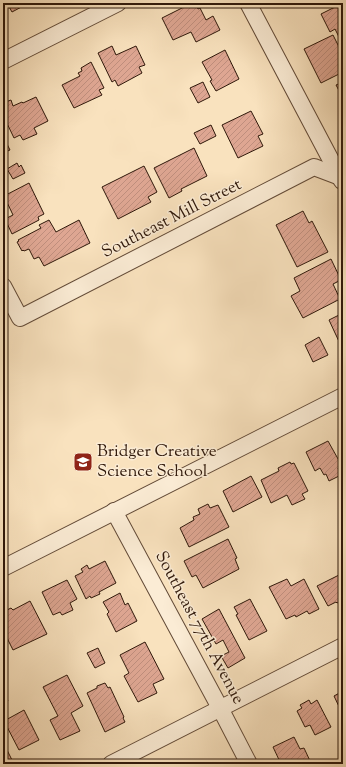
<svg xmlns="http://www.w3.org/2000/svg" width="346" height="767" viewBox="0 0 346 767" font-family="'Sorts Mill Goudy',serif">
  <defs>
    <pattern id="building-hatch" width="6" height="6" patternUnits="userSpaceOnUse"><rect width="6" height="6" fill="#dea692"/><path d="M-1 1l2-2M0 6l6-6M5 7l2-2" fill="none" stroke="#bf8e7d"/></pattern>
  </defs>
  <rect width="100%" height="100%" fill="#f9e2be"/>
  <filter id="stains"><feTurbulence type="fractalNoise" baseFrequency=".005" numOctaves="4"/><feColorMatrix values="0 0 0 0 .2 0 0 0 0 .09 0 0 0 0 .02 0 0 0 .5 -.17"/></filter>
  <radialGradient id="worn" r=".72"><stop offset=".6" stop-color="#630" stop-opacity="0"/><stop offset="1" stop-color="#630" stop-opacity=".3"/></radialGradient>
  <g fill="url(#building-hatch)" stroke="#2f180a">
    <path d="M7 3H27V4L12 12Z"/>
    <path d="M187 3H195L198 9 200 8 206 20 213 16 220 30 196 42 191 32 173 40 162 18 188 5Z"/>
    <path d="M343 3V45L335 29 330 32 321 14Z"/>
    <path d="M333 35 343 55V72L321 83 304 49Z"/>
    <path d="M112 46 116 55 136 46 145 65 139 67 142 73 118 86 115 80 112 82 98 53Z"/>
    <path d="M225 50 239 79 216 91 210 81 212 80 202 62Z"/>
    <path d="M91 62 104 88 99 90 102 95 74 108 62 85 80 76 78 73 82 71 81 68Z"/>
    <path d="M203 82 210 97 198 103 190 88Z"/>
    <path d="M343 82V98L336 85Z"/>
    <path d="M36 97 48 121 34 128 37 134 23 140 20 135 14 138 3 115V103L11 100 13 106 22 102 23 103Z"/>
    <path d="M251 111 263 134 258 136 263 146 238 158 222 125Z"/>
    <path d="M211 125 216 136 200 144 194 133Z"/>
    <path d="M3 136 10 150 3 153Z"/>
    <path d="M194 148 207 176 181 189 182 191 169 198 154 168Z"/>
    <path d="M17 163 19 167 21 165 25 173 13 179 7 169Z"/>
    <path d="M144 166 157 192 148 197 151 202 118 219 102 187Z"/>
    <path d="M29 183 44 214 38 217 39 220 12 234 5 219 13 215 4 196Z"/>
    <path d="M303 211 309 223 312 221 328 252 297 267 276 225Z"/>
    <path d="M49 220 56 232 79 220 90 243 44 266 39 257 34 259 29 249 24 251 23 250 22 251 17 242 19 241 18 240 41 228 39 225Z"/>
    <path d="M331 259 341 280 333 284 340 299 303 318 291 296 300 291 294 278Z"/>
    <path d="M343 313V348H342L329 320Z"/>
    <path d="M319 337 328 355 313 362 305 345Z"/>
    <path d="M328 441 342 466 338 468 341 475 329 481 326 474 324 475 320 468 315 471 306 452Z"/>
    <path d="M290 462 291 464 294 463 308 491 302 494 305 499 292 505 287 495 271 503 261 480 279 471 278 468Z"/>
    <path d="M251 476 262 497 233 512 223 491Z"/>
    <path d="M208 504 210 508 218 505 229 527 189 547 180 528 194 520 193 517 200 514 198 509Z"/>
    <path d="M228 539 237 558 235 559 239 569 203 588 196 575 192 577 184 561Z"/>
    <path d="M105 561 116 583 99 592 100 594 91 598 90 596 86 599 75 576 83 572 81 569 87 565 89 569Z"/>
    <path d="M343 573V598L341 600V601L337 603 336 602 328 606 317 586Z"/>
    <path d="M287 579 291 586 304 579 319 609 309 614 307 611 296 617 295 615 286 619 269 587Z"/>
    <path d="M67 580 77 599 70 603 73 610 62 615 60 612 53 615 42 592Z"/>
    <path d="M120 593 125 605 128 603 137 621 116 632 107 614 109 612 103 602Z"/>
    <path d="M250 599 267 631 249 640 236 615 238 614 234 607Z"/>
    <path d="M30 601 47 634 13 650 3 630V612L11 608 13 610Z"/>
    <path d="M219 609 245 658 228 668 221 656 229 652 223 640 216 644 202 619Z"/>
    <path d="M145 642 164 679 153 684 157 693 138 702 124 676 129 673 120 655Z"/>
    <path d="M98 648 105 663 95 668 87 653Z"/>
    <path d="M67 675 83 706 71 713 80 731 60 740 50 720 58 716 43 687Z"/>
    <path d="M105 683 108 688 110 687 124 717 123 718 125 722 105 732 87 693 97 688V686Z"/>
    <path d="M343 691V715L334 696Z"/>
    <path d="M3 692 8 701 3 704Z"/>
    <path d="M309 700 311 704 317 700 331 727 315 735 310 725 305 727 297 711 302 708 300 705Z"/>
    <path d="M24 710 39 740 19 750 4 721Z"/>
    <path d="M294 737 300 749 304 748 311 763 310 764H299L298 762 293 764H281L273 747Z"/>
    <path d="M3 742 14 764H3Z"/>
  </g>
  <g fill="none" stroke-linecap="round" stroke-linejoin="round">
    <defs>
      <g id="minor">
        <path d="M248 3 342 181"/>
        <path d="M3 61 118 3"/>
        <path d="M3 286 20 318 314 167 343 178"/>
        <path d="M114 511 220 708 249 764"/>
        <path d="M3 568 343 396"/>
        <path d="M111 764 343 646"/>
      </g>
    </defs>
    <use href="#minor" stroke="#624a37" stroke-width="18"/>
    <use href="#minor" stroke="#fbecd5" stroke-width="16"/>
  </g>
  <defs>
    <symbol id="school-square" viewBox="-11 -11 22 22"><rect x="-9" y="-9" width="18" height="18" rx="4" fill="#8f2418" stroke="#fbecd5"/><path d="M0-5L7-2L0 1L-7-2ZM-4 1L0 2.5L4 1V4Q0 6-4 4Z" fill="#fff"/></symbol>
  </defs>
  <g fill-rule="evenodd">
    <use href="#school-square" x="72" y="451" width="22" height="22"/>
  </g>
  <g text-anchor="middle" dominant-baseline="central" stroke-width="3" stroke-linejoin="round" paint-order="stroke">
    <g font-size="17" fill="#2f180a" stroke="#fbecd5">
      <text transform="translate(172 219) rotate(-27)">Southeast Mill Street</text>
      <text transform="translate(199 628) rotate(62)">Southeast 77th Avenue</text>
    </g>
    <g font-size="17" fill="#2f180a" stroke="#fbecd5" text-anchor="start">
      <text x="97" y="452">Bridger Creative<tspan x="97" dy="20">Science School</tspan></text>
    </g>
  </g>
  <rect width="346" height="767" fill="none" stroke="#f9e2be" stroke-width="16"/>
  <rect x="4" y="4" width="338" height="759" fill="none" stroke="#2f180a" stroke-width="2"/>
  <rect x="8" y="8" width="330" height="751" fill="none" stroke="#2f180a"/>
  <rect width="100%" height="100%" filter="url(#stains)"/>
  <rect width="100%" height="100%" fill="url(#worn)"/>
</svg>
